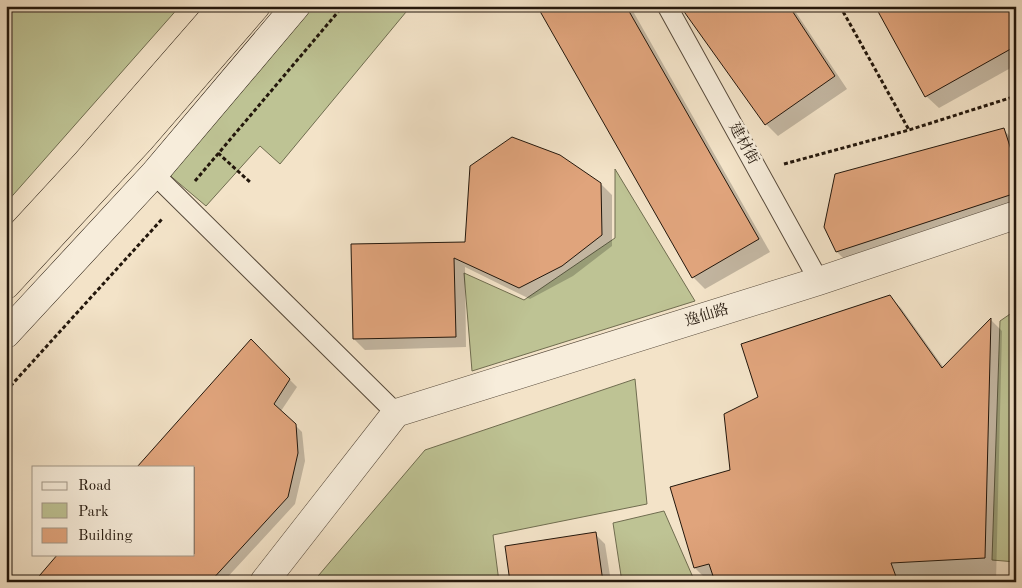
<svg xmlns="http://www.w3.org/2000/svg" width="1022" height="588" viewBox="0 0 1022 588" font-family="'Old Standard TT','Noto Serif SC',serif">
  <rect width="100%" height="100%" fill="#f3e3c8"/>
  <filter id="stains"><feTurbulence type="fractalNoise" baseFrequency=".004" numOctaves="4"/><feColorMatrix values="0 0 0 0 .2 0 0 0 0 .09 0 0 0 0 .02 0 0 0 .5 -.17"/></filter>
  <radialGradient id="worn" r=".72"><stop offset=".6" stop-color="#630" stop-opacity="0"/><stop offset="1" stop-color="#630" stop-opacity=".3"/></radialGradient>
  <g fill="#bec394" stroke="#706d50">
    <path d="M6 6H180L6 203Z"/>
    <path d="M308 6H411L280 164 260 146 206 206 167 173Z"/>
    <path d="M615 169 695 301 472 371 464 273 524 300 615 238Z"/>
    <path d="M1016 310V562L992 560 1000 321Z"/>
    <path d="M635 379 647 504 493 535 499 582H313L425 450Z"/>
    <path d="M664 511 695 582H622L613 523Z"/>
  </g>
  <g fill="#0003">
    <path d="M539 6H630L770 252 705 289 693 277Z"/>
    <path d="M694 6H803L795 11 847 89 778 136 766 124Z"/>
    <path d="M1016 6V65L939 108 926 96Z"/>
    <path d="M1003 129 1016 143V208L849 264 837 252 826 226Z"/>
    <path d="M601 184 612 195V246L573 276 530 299 465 267 466 347 365 350 354 339 466 243Z"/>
    <path d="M890 297 901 308 944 368 991 320 1002 331 996 582H716L714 576 706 579 695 568 759 398Z"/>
    <path d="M251 341 297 387 281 411 302 432 305 461 295 504 223 582H36L194 554V467Z"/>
    <path d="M595 534 605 544 611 582H511Z"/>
  </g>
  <g fill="#e0a47c" stroke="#23170c">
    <path d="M537 6H626L759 239 692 278Z"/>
    <path d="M680 6H789L835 76 765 125Z"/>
    <path d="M875 6H1016V46L925 97Z"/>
    <path d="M1004 128 1016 165V193L836 252 824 227 835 174Z"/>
    <path d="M512 137 560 155 601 183 602 235 562 266 519 288 454 258 456 337 353 339 351 244 465 242 470 166Z"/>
    <path d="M890 295 942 368 991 318 985 558 891 563 898 582H715L709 564 694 568 670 487 730 470 724 414 758 397 741 344Z"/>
    <path d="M251 339 290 379 274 404 296 424 298 453 288 497 210 582H34L58 554H194V467H137Z"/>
    <path d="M596 532 603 582H510L505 546Z"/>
  </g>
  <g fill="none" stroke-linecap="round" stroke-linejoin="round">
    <defs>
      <g id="lane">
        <path d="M667 6 819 281"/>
        <path d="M154 174 396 413"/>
      </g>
      <path id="street" d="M264 582 396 413 819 281 1016 215"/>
      <path id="secondary" d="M6 334 154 174 296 6"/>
      <g id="highway">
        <path d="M6 250 87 162 223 6"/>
        <path d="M6 285 140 140 256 6"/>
      </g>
    </defs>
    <use href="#lane" stroke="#574a3b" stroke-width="21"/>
    <use href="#street" stroke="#574a3b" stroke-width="29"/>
    <use href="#secondary" stroke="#23170c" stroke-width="29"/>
    <use href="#highway" stroke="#23170c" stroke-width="29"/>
    <g stroke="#23170c" stroke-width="3" stroke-dasharray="4 2.5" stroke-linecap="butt">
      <path d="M840 6 909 130"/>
      <path d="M218 153 251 183"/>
      <path d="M784 164 909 130 1016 96"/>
      <path d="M195 181 343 6"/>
      <path d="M6 391 163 218"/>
    </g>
    <use href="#lane" stroke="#f7eddb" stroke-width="19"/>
    <use href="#street" stroke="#f7eddb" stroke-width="28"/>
    <use href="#secondary" stroke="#f7eddb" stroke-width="28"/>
    <use href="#highway" stroke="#f3e3c8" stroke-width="28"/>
  </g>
  <g text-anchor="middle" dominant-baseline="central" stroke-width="5" stroke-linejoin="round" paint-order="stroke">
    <g font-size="15" fill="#23170c" stroke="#f7eddb">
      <text transform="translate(743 144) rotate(61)">建材街</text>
      <text transform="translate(707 316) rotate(-17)">逸仙路</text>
    </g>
  </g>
  <rect width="1022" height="588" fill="none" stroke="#f3e3c8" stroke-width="25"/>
  <rect x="8" y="8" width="1007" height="573" fill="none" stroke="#23170c" stroke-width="2.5"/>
  <rect x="12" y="12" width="997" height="563" fill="none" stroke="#23170c"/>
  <rect x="32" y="466" width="162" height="90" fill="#f7eddb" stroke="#a29788"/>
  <rect x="42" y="482" width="25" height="8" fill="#f7eddb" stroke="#a29788"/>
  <text x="78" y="490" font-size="15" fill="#23170c">Road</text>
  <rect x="42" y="503" width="25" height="15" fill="#bec394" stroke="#a29788"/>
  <text x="78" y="516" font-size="15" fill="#23170c">Park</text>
  <rect x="42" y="528" width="25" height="15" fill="#e0a47c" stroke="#a29788"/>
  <text x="78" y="540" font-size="15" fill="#23170c">Building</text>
  <rect width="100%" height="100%" filter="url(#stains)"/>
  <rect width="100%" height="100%" fill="url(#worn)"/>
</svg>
